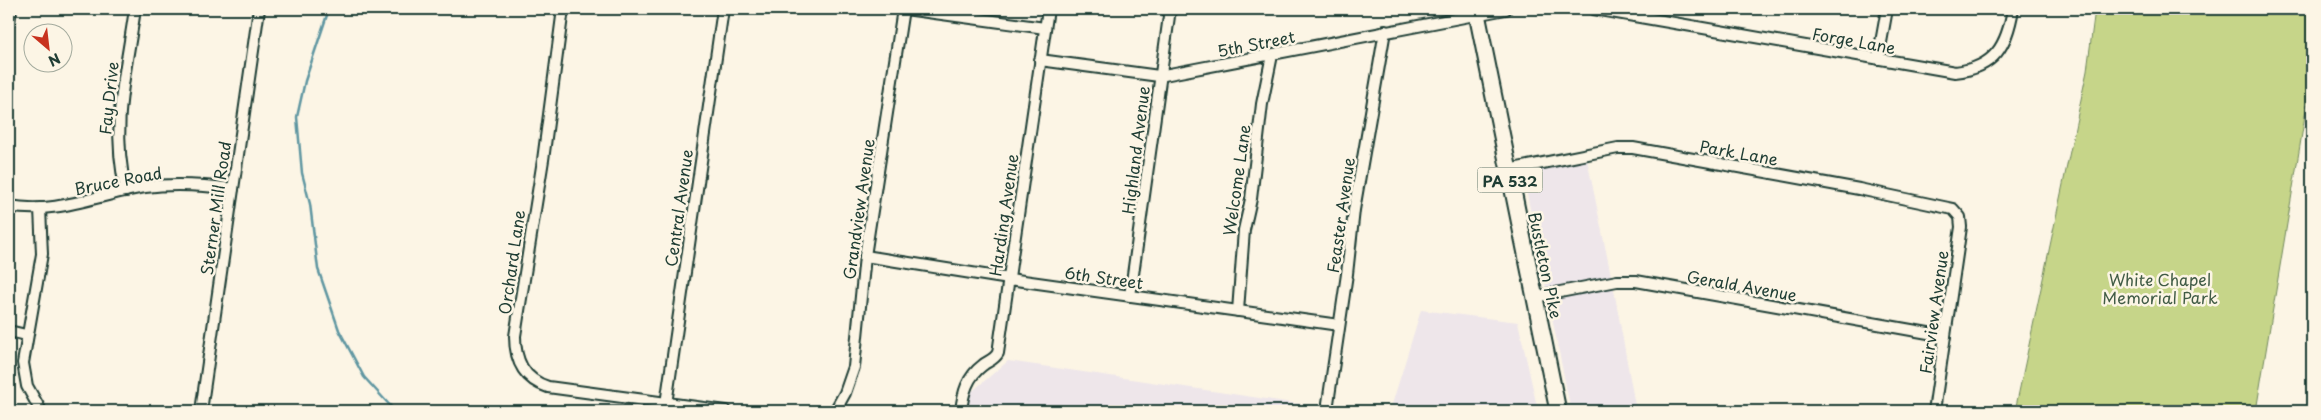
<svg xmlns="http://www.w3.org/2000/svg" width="2321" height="420" viewBox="0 0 2321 420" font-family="'Playpen Sans',sans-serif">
  <rect width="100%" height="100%" fill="#fcf5e5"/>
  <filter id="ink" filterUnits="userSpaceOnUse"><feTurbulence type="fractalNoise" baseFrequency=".02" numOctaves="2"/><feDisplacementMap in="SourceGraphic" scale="10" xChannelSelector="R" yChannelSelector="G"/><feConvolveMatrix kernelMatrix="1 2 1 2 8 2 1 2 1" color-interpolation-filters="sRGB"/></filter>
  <g filter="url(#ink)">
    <g fill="#eee6ea">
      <path d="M1587 159 1614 290 1636 411H1571L1523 174Z"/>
      <path d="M1421 310 1518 322 1538 411H1390Z"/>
      <path d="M1008 361 1347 411H967L969 394Z"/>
    </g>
    <path fill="#c6d589" stroke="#72895e" d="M2095 9H2312V73L2256 411H2015L2087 71Z"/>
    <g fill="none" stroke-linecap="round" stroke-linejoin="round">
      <path stroke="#5f96a1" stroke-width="2.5" d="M329 9 305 81 297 117 302 173 310 204 318 269 339 330 364 377 395 411"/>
      <defs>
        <g id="minor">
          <path d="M563 9 543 160 515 336C515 360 523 379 548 387L726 411"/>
          <path d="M905 9 1045 28"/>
          <path d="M1594 9 1955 72C1995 68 2007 45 2013 9"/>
          <path d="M9 22 11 9"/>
          <path d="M1878 59 1887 9"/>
          <path d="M1040 60 1159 76 1506 9"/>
          <path d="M1508 170 1618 148H1633L1859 189 1953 209 1960 217 1961 227 1934 411"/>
          <path d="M126 191C110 125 126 74 135 9"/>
          <path d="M9 206C57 215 98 194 145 187 175 183 203 185 233 189"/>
          <path d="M40 208 42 254 23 363 27 386 41 411"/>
          <path d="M865 256 1009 279 1339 325"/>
          <path d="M1130 296 1170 9"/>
          <path d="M1534 297 1617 281H1636L1945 336"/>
          <path d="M1238 311 1244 230 1251 199 1262 104 1272 55"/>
          <path d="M9 331 26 335"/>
          <path d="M1328 403 1347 274 1354 210 1385 31"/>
          <path d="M201 411 259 9"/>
          <path d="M665 411 723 9"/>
          <path d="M835 411 845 393 854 367 865 256 903 9"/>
          <path d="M961 411C963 393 967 377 983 365 988 361 994 360 998 353L1048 9"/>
        </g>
        <path id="primary" d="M1476 9 1558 411"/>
      </defs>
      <use href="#minor" stroke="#1f3d34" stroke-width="14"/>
      <use href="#primary" stroke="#1f3d34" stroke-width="19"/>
      <use href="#minor" stroke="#fcf5e5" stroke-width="10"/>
      <use href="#primary" stroke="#fcf5e5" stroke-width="15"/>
    </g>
  </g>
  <g text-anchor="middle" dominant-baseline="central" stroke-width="5" stroke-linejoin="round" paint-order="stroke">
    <rect fill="#fcf5e5" stroke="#617469" stroke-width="1" x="1477.5" y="167.5" width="65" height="25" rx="4"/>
    <g font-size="15" font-weight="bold" fill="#1f3d34">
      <text x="1510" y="180">PA 532</text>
    </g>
    <g font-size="16" fill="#1f3d34" stroke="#fcf5e5">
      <text transform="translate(1854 40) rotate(10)">Forge Lane</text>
      <text transform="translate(1256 43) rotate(-11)">5th Street</text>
      <text transform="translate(108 98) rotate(-84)">Fay Drive</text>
      <text transform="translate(1135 150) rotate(-83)">Highland Avenue</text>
      <text transform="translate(1739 152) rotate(10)">Park Lane</text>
      <text transform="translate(118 180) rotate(-11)">Bruce Road</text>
      <text transform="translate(1236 180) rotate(-82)">Welcome Lane</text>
      <text transform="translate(215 208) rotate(-82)">Sterner Mill Road</text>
      <text transform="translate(678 208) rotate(-82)">Central Avenue</text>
      <text transform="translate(858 209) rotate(-82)">Grandview Avenue</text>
      <text transform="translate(1003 215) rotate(-82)">Harding Avenue</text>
      <text transform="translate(1340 215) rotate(-82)">Feaster Avenue</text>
      <text transform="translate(511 262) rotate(-82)">Orchard Lane</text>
      <text transform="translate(1546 265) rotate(78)">Bustleton Pike</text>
      <text transform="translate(1104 277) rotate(8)">6th Street</text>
      <text transform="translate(1742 285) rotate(10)">Gerald Avenue</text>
      <text transform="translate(1933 312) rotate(-82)">Fairview Avenue</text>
    </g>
    <g font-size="16" fill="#405b45" stroke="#fcf5e5">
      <text x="2160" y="279">White Chapel<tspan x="2160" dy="18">Memorial Park</tspan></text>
    </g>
  </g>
  <rect width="2321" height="420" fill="none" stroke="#fcf5e5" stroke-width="30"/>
  <rect x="15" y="15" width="2291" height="390" fill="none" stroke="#1f3d34" stroke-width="2" filter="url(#ink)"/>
  <g transform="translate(48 48) rotate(152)"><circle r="24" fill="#fcf5e5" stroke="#a4ab9e"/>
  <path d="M0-4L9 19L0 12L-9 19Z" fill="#c8321e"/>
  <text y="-8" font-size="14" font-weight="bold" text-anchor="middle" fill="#1f3d34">N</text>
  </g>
</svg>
